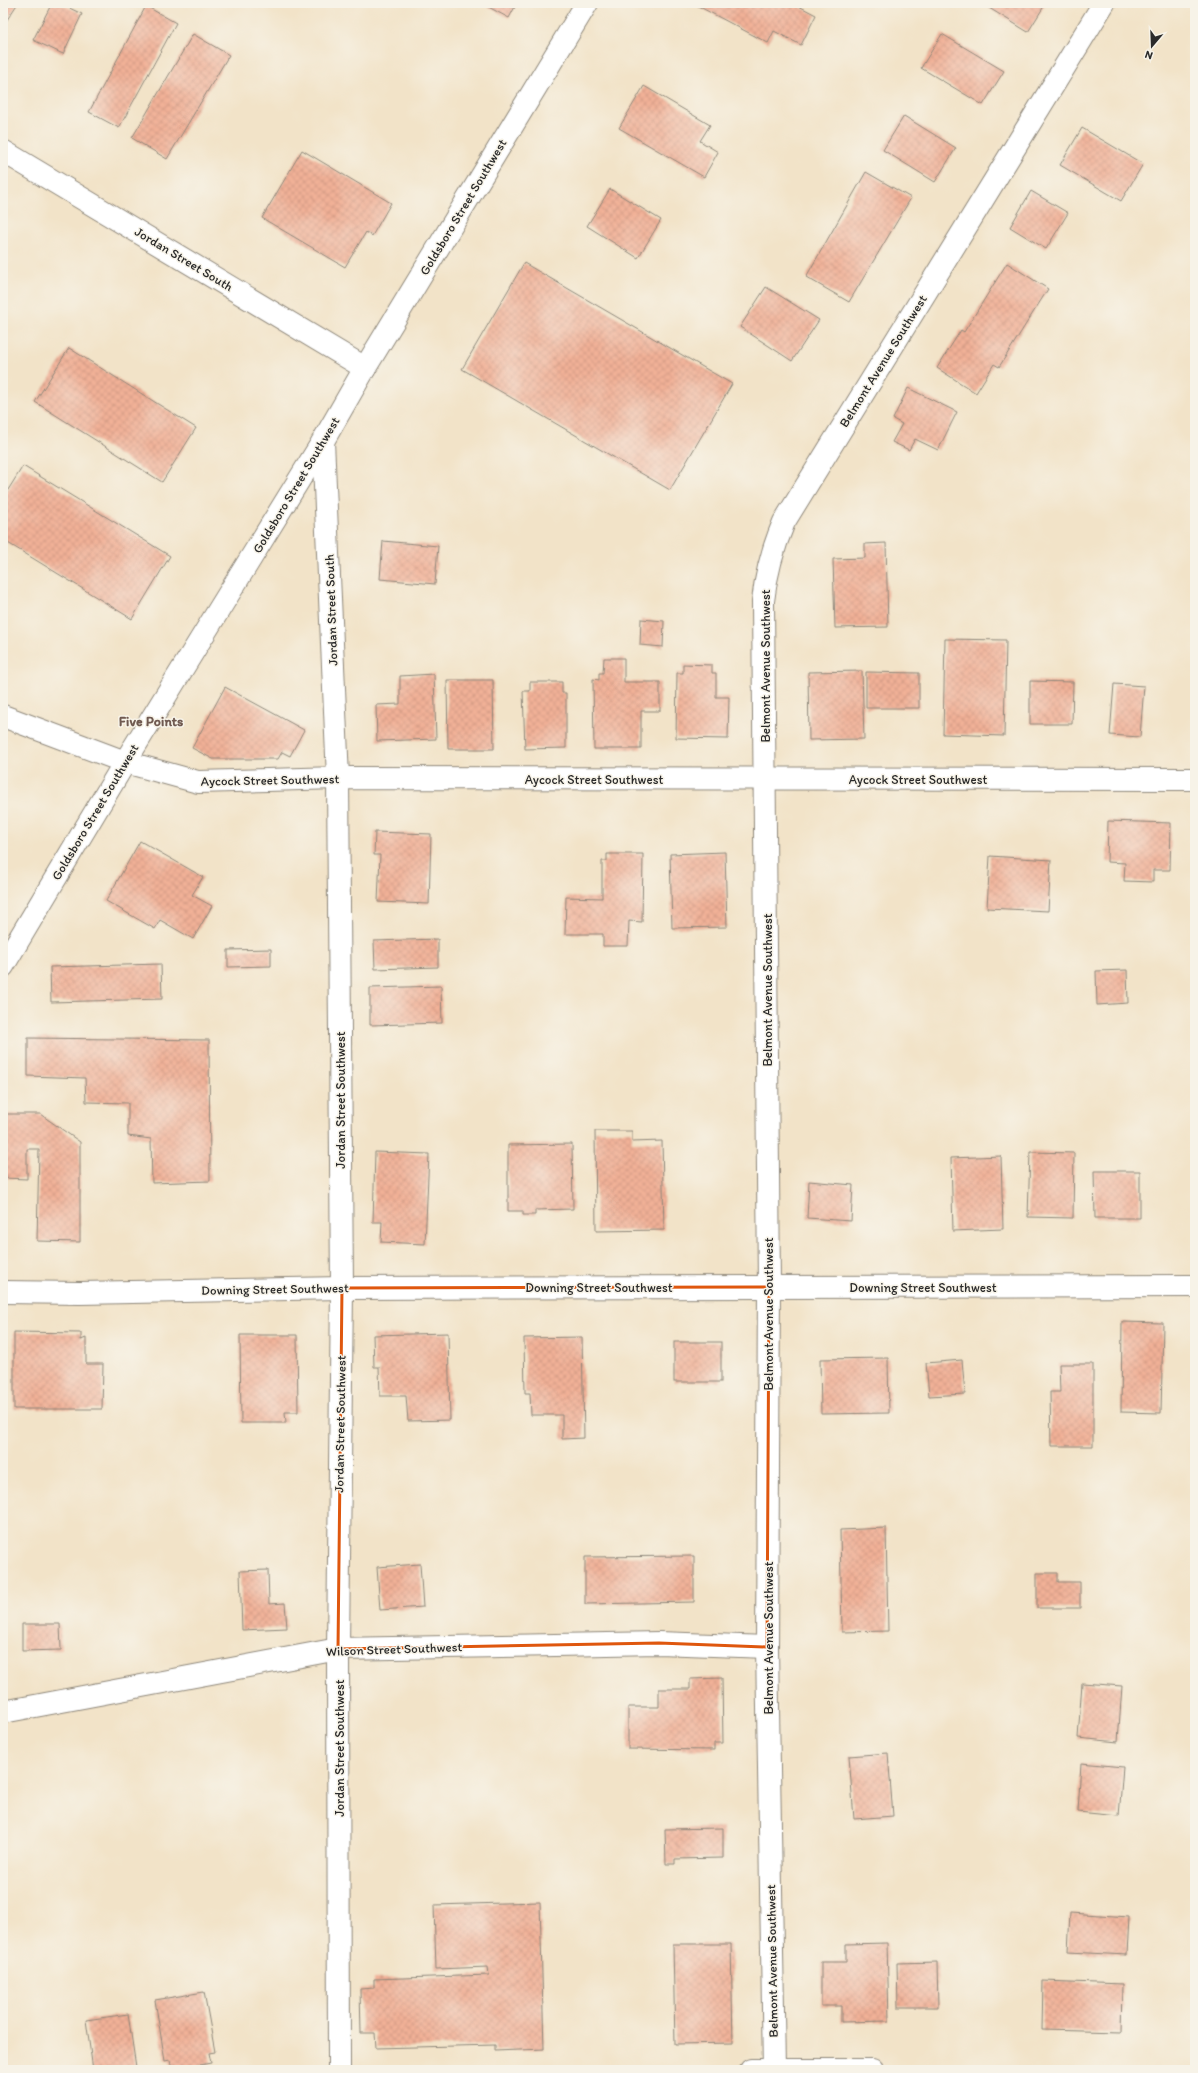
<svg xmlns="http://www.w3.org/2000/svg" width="1198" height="2073" viewBox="0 0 1198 2073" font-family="Itim,sans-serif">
  <defs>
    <pattern id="building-cross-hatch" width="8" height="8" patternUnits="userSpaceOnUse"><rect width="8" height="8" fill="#f1b197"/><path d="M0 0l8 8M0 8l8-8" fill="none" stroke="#cf9882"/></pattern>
  </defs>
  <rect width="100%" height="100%" fill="#f7f3e8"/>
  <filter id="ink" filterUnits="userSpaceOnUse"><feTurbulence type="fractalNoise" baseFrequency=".025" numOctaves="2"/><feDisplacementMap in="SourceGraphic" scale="8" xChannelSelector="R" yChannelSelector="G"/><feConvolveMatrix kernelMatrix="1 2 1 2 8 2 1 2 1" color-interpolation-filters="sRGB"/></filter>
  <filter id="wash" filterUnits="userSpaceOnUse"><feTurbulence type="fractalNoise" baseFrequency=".012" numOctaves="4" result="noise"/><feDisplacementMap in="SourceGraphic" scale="16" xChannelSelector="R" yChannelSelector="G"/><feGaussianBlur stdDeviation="0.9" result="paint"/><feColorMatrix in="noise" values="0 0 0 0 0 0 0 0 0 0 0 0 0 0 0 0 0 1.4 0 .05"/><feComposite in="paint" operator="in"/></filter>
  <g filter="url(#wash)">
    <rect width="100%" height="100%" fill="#f2e3c8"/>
    <g id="blocks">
      <g fill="url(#building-cross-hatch)">
        <path d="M3 3H18L3 26Z"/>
        <path d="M52 3H59L82 14 63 54 33 40Z"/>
        <path d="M481 3H517L509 18Z"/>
        <path d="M700 3H793L816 15 801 45 774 31 768 43 698 6Z"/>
        <path d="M981 3H1046L1028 32Z"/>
        <path d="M146 6 176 23 119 128 89 112Z"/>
        <path d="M193 34 229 55 167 159 132 138Z"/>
        <path d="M942 34 1004 71 983 105 921 68Z"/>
        <path d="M644 86 710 125 700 141 718 152 704 177 619 128Z"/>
        <path d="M904 116 956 148 935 182 883 150Z"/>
        <path d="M1082 128 1143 164 1121 201 1060 165Z"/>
        <path d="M302 150 391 203 372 236 366 232 345 267 262 218Z"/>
        <path d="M866 172 911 198 849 302 806 277Z"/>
        <path d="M610 189 661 220 638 258 587 226Z"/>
        <path d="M1031 191 1068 213 1046 249 1010 227Z"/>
        <path d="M524 263 732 384 670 490 462 369Z"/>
        <path d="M1007 263 1048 289 999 367 994 364 976 393 937 368 961 330 964 332Z"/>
        <path d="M766 287 819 320 792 361 740 327Z"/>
        <path d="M69 348 196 428 162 482 35 402Z"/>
        <path d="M908 388 957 412 938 450 915 439 909 450 892 442 902 424 893 419Z"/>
        <path d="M23 466 170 556 132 619 3 540V498Z"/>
        <path d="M383 541 438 546 435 584 380 579Z"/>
        <path d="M886 543 888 627 835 628 833 559 865 558V544Z"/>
        <path d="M641 619 664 621 663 647 640 645Z"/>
        <path d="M945 639 1006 640 1004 736 943 734Z"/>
        <path d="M604 658H624V682H660V711H641V749H594L593 679 599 680V673H603Z"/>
        <path d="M683 664 712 665V673H716V697H729L728 739 676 738 677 673H683Z"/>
        <path d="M862 671 864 739 809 740 808 672Z"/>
        <path d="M866 672 919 673V708H866Z"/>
        <path d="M434 674 436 739 377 741 376 705 400 704V676Z"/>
        <path d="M447 680H493L494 749H448Z"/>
        <path d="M1030 681 1073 682 1072 724H1030Z"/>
        <path d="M530 682H562V693H566V748L525 749 523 691H530Z"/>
        <path d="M1114 684 1144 686 1140 737 1110 735Z"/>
        <path d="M225 687 304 730 290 756 282 752 278 759H213L192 748Z"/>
        <path d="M1108 821 1171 823 1170 870H1153V882L1124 881 1125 863 1107 862Z"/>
        <path d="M375 832 431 834 429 904 378 902 380 855H374Z"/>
        <path d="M140 841 203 877 192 895 212 906 193 939 160 920 155 929 106 901Z"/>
        <path d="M725 852 727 927 672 928 670 854Z"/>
        <path d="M607 854H643L642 922 629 921 628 946H603V934H565L566 897 602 898V861H607Z"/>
        <path d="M990 856 1051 860 1048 911 987 908Z"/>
        <path d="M438 939V967L375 969 374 941Z"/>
        <path d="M271 949V966L228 967V950Z"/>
        <path d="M161 964 162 999 51 1002 50 967Z"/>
        <path d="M1127 970 1128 1003 1097 1005 1096 971Z"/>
        <path d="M441 986 442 1023 370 1025V988Z"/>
        <path d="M28 1038 209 1040 210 1181 152 1183 151 1139 128 1136V1103L86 1102 85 1078 28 1076Z"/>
        <path d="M3 1114H40L80 1142V1242L37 1241 39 1149H27V1179L3 1178Z"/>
        <path d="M595 1131H632V1142L662 1141 664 1230 596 1231Z"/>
        <path d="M572 1144 573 1209 535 1210V1215H523V1211H508V1145Z"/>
        <path d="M375 1152 429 1154 425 1244 381 1242 382 1222H373Z"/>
        <path d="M1030 1152 1074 1153 1073 1218 1028 1217Z"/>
        <path d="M1001 1156 1003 1229 953 1231 951 1158Z"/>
        <path d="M1094 1171H1140V1218H1095Z"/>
        <path d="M809 1181 853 1185 851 1221 807 1218Z"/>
        <path d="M1122 1322 1163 1323 1161 1413 1121 1412Z"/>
        <path d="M14 1332 81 1333V1340L86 1338V1364H103L102 1409H14Z"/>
        <path d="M448 1333 450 1420 408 1421 406 1396H380L379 1367H374L373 1335Z"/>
        <path d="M240 1335H297L298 1412H285L286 1423H241Z"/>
        <path d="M582 1337 584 1438 562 1439V1415H531L530 1393H525L524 1338Z"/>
        <rect x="674" y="1342" width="47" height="40"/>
        <path d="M888 1358 889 1413 821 1414 820 1359Z"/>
        <path d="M962 1360 965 1394 929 1396 926 1363Z"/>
        <path d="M1059 1364H1093V1446H1051L1050 1392H1060Z"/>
        <path d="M886 1528 888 1631 842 1632 840 1530Z"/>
        <path d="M694 1556V1602L585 1604V1557Z"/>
        <path d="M420 1564 423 1607 380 1610 377 1567Z"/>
        <path d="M268 1570 269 1604 285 1603 287 1628 242 1630 240 1571Z"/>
        <path d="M1037 1573H1058V1582H1080V1608H1037Z"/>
        <path d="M22 1624H60L61 1650 22 1651Z"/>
        <path d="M722 1678 723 1743H714V1750L628 1749V1707H659V1689H690V1679Z"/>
        <path d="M1082 1683 1122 1686 1118 1742 1078 1738Z"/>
        <path d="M888 1753 893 1816 854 1819 849 1756Z"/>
        <path d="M1081 1763 1123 1767 1119 1816 1078 1812Z"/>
        <path d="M723 1828V1858L675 1859V1864H666L665 1829Z"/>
        <path d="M540 1902 544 2049 495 2051V2045L376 2048 375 2033H361L360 1989 374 1988V1979L489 1975 488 1967 436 1969 434 1905Z"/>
        <path d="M1070 1913 1129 1917 1127 1955 1068 1952Z"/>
        <path d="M887 1943 889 2021 841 2022V2006H821V1962H846V1944Z"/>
        <path d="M673 1944H731L733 2043 675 2044Z"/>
        <path d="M937 1962 938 2007H898L897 1963Z"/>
        <path d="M1043 1981 1123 1984 1122 2032 1042 2030Z"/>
        <path d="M204 1992 215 2052 209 2053 211 2063 172 2070 170 2060 165 2061 155 2000Z"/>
        <path d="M128 2014 136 2067 128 2068V2070H93L86 2020Z"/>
      </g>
    </g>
  </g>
  <g filter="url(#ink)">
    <use href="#blocks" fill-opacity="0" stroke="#8e877a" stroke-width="1"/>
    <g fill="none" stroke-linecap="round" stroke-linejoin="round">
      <defs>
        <g id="street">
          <path d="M3 151 365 368"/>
          <path d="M323 441 338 778 342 1288 338 1649 339 2070"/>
          <path d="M3 716 125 762 198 782 338 778 1195 779"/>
          <path d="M3 1712 338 1649 659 1643 767 1647"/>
          <path d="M751 2070H872"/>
          <path d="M774 2070 767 1647 769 1287 763 601C766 573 773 548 784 522L1104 3"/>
        </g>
        <g id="secondary">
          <path d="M3 966 125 762 323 441 365 368 587 3"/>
          <path d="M3 1292 80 1293 342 1288 1195 1286"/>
        </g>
      </defs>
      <use href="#street" stroke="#8e877a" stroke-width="24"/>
      <use href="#secondary" stroke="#8e877a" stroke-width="24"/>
      <use href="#street" stroke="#fff" stroke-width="22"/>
      <use href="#secondary" stroke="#fff" stroke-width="22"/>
    </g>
  </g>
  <path fill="none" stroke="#df570e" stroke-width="3" stroke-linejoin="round" d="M769 1287 767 1647 659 1643 338 1649 342 1288Z"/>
  <g text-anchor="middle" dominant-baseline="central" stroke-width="3" stroke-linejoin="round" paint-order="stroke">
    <g font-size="13" fill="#2b2b2b" stroke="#f7f3e8">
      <text transform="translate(463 207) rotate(-59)">Goldsboro Street Southwest</text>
      <text transform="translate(184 259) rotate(31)">Jordan Street South</text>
      <text transform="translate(883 361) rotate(-58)">Belmont Avenue Southwest</text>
      <text transform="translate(296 485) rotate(-59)">Goldsboro Street Southwest</text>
      <text transform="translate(331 610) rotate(-92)">Jordan Street South</text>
      <text transform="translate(765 666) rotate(-90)">Belmont Avenue Southwest</text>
      <text x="594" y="779">Aycock Street Southwest</text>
      <text x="918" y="779">Aycock Street Southwest</text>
      <text transform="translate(270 780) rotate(-1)">Aycock Street Southwest</text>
      <text transform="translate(95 812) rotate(-59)">Goldsboro Street Southwest</text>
      <text transform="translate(767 990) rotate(-90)">Belmont Avenue Southwest</text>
      <text transform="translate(340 1100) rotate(-90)">Jordan Street Southwest</text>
      <text x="599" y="1287">Downing Street Southwest</text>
      <text x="923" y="1287">Downing Street Southwest</text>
      <text transform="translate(275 1289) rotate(-1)">Downing Street Southwest</text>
      <text transform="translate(768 1314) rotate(-90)">Belmont Avenue Southwest</text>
      <text transform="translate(340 1424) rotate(-89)">Jordan Street Southwest</text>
      <text transform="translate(768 1638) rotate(-90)">Belmont Avenue Southwest</text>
      <text transform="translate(394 1649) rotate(-2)">Wilson Street Southwest</text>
      <text transform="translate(339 1748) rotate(-90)">Jordan Street Southwest</text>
      <text transform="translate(772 1961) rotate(-91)">Belmont Avenue Southwest</text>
    </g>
    <g font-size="14" font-weight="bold" fill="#705a51" stroke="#f7f3e8">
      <text x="151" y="721">Five Points</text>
    </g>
  </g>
  <rect width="1198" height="2073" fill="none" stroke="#f7f3e8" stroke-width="16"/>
  <g transform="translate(1152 46) rotate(199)" stroke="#f7f3e8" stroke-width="3" paint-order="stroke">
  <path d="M0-3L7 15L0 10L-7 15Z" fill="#2b2b2b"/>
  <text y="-6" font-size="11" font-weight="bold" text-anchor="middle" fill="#2b2b2b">N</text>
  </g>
</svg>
